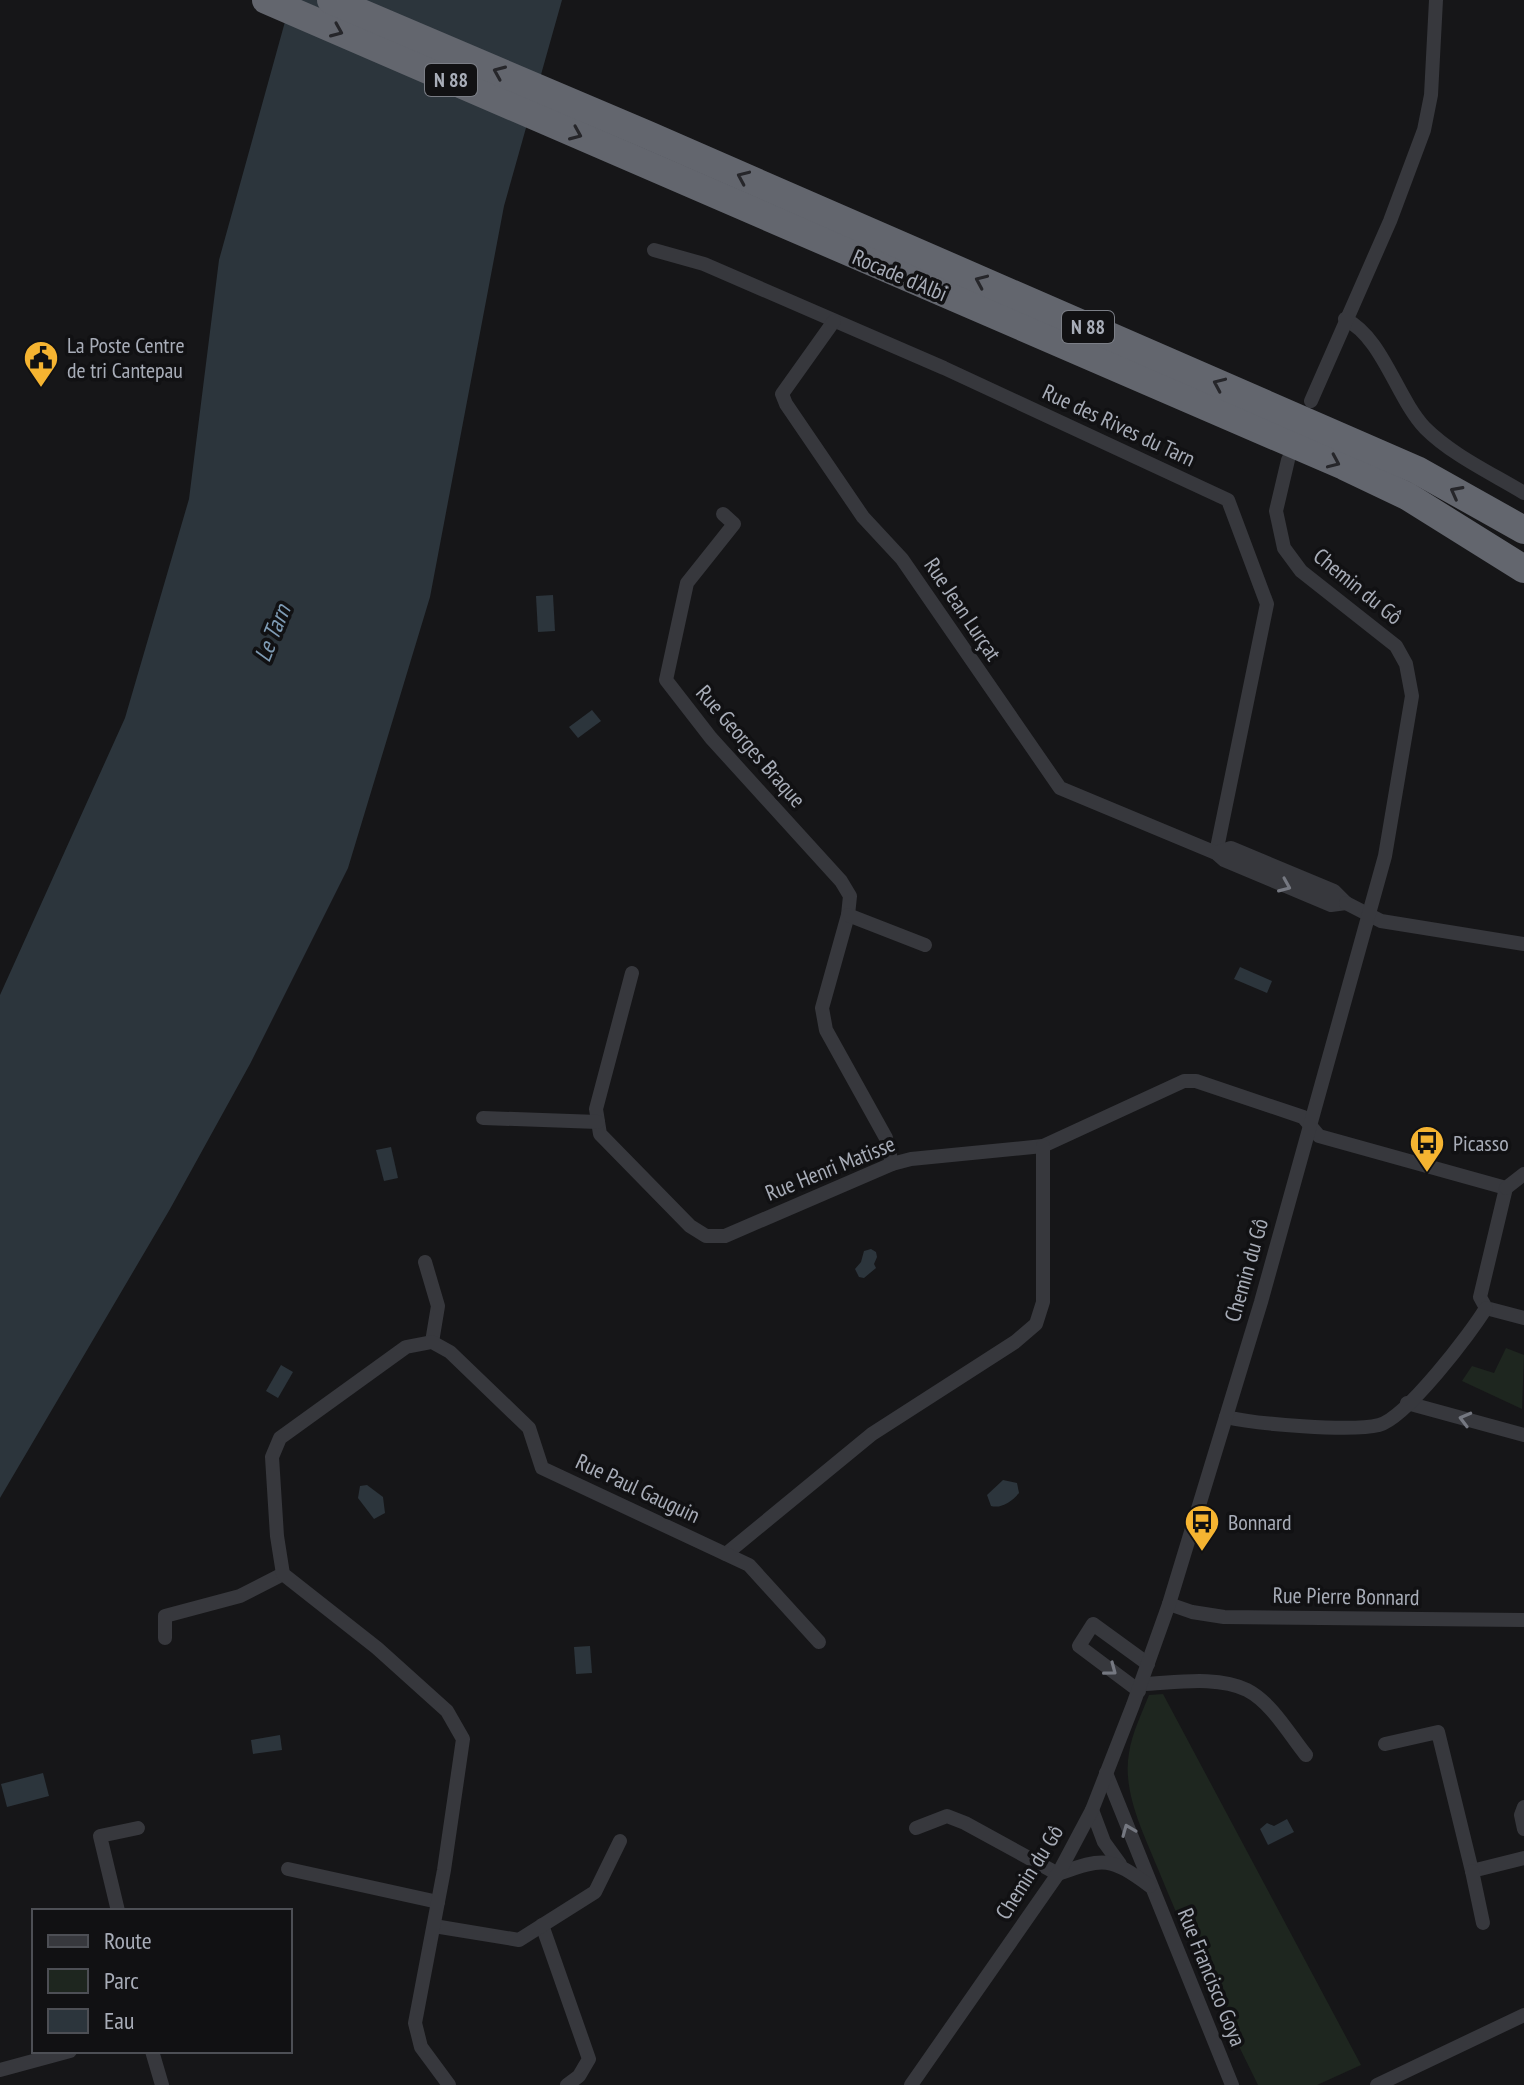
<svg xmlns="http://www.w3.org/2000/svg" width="1524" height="2085" viewBox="0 0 1524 2085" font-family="'PT Sans Narrow',sans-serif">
  <rect width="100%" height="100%" fill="#161618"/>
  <g fill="#1e261f">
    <path d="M1506 1348 1524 1355 1522 1409 1462 1381 1472 1366 1494 1373Z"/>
    <path d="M1163 1694 1361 2065 1317 2085H1258C1223 2014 1188 1943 1158 1869 1144 1834 1122 1792 1129 1753 1132 1733 1142 1713 1149 1695Z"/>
  </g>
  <g fill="#2c353c">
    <path d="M291 0H562L504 206 430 597 348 868 250 1064 170 1209 0 1498V995L125 718 189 499 219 260Z"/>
    <path d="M553 595 555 631 538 632 536 596Z"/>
    <path d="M592 710 601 721 578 738 569 727Z"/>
    <path d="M1240 967 1272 981 1267 993 1234 979Z"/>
    <path d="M391 1147 398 1178 384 1181 376 1150Z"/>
    <path d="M871 1249 876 1252 877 1257 874 1264 876 1268 864 1278 859 1277 855 1269 861 1262 864 1251Z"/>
    <path d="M281 1365 293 1372 278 1398 266 1391Z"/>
    <path d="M1003 1480 1017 1483 1019 1493C1013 1500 1002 1509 991 1506L987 1495Z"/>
    <path d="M367 1485 383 1497 385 1513 374 1519 358 1498 360 1486Z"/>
    <path d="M590 1646 592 1673 576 1674 574 1647Z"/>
    <path d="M280 1735 282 1750 253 1754 251 1740Z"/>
    <path d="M43 1773 49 1796 7 1807 1 1784Z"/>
    <path d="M1287 1819 1294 1832 1268 1845 1260 1829 1267 1823 1274 1826Z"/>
  </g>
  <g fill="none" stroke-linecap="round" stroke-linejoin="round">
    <g stroke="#37383d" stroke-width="14">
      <path d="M654 250 704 264 944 368 1228 500 1267 604 1216 853"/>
      <path d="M1345 319C1383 338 1396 397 1425 428 1452 455 1491 473 1524 493"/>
      <path d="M834 321 782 394 786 404 863 517 902 559 1060 788 1216 853 1224 860 1331 905 1346 903 1334 891 1231 848 1216 853"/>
      <path d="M1311 401 1390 221 1424 130 1431 95 1436 0"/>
      <path d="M723 514 734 524 687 583 666 680 711 738 841 881 850 896 848 915 822 1008 826 1030 886 1138 892 1164"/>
      <path d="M1346 903 1381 921 1524 944"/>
      <path d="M848 915 925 945"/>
      <path d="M632 973 596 1109 600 1134 690 1226 706 1236H725L892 1164 911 1159 1043 1146 1184 1081H1196L1303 1117 1319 1136 1506 1188"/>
      <path d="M483 1118 598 1122"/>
      <path d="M1506 1188 1480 1297 1486 1308 1524 1318"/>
      <path d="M1506 1188 1524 1174"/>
      <path d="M425 1262 438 1306 432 1342"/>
      <path d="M1407 1403 1524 1435"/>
      <path d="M1226 1417C1255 1424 1351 1432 1379 1425 1406 1418 1471 1333 1486 1308"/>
      <path d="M726 1554 872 1434 1015 1342 1036 1324 1043 1302V1146"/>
      <path d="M1169 1604 1192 1612 1224 1617 1524 1620"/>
      <path d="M165 1638V1616L240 1596 283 1574"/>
      <path d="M1141 1684C1173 1683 1217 1675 1247 1690 1272 1703 1289 1734 1306 1755"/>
      <path d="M1139 1691 1079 1646 1093 1624 1148 1664"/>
      <path d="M1385 1744 1438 1732 1472 1871 1524 1858"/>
      <path d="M1106 1773 1232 2085"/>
      <path d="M1524 1807 1521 1815 1524 1829"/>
      <path d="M1092 1810 1104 1842 1120 1864"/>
      <path d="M916 1828 947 1816 965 1823 1058 1874C1105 1857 1110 1857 1150 1886"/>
      <path d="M288 1869 438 1902"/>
      <path d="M1472 1871 1483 1923"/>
      <path d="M118 1911 100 1836 138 1828"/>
      <path d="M542 1925 589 2059 579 2076 567 2085"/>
      <path d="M434 1926 519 1940 595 1892 620 1841"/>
      <path d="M152 2051 162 2085"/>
      <path d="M0 2070 70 2051"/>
      <path d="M449 2085 421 2047 415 2023 444 1870 463 1739 447 1711 377 1648 283 1574 277 1536 272 1457 280 1438 406 1347 432 1342 450 1352 529 1428 542 1468 749 1565 819 1642"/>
      <path d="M911 2085 1058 1874 1092 1810 1133 1705 1169 1604 1261 1302 1385 856 1412 696 1406 664 1396 646 1301 571 1284 548 1276 511 1288 460"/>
      <path d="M1377 2085 1524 2015"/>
    </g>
    <g stroke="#63666e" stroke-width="28">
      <path d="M266 0 1344 466 1407 496 1524 569"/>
      <path d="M331 0 648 135 1417 470 1524 530"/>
    </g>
  </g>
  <defs><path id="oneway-chevron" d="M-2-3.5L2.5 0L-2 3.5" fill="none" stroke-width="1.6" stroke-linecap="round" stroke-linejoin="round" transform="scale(2)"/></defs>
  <g stroke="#26262a">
    <use href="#oneway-chevron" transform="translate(337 31) rotate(23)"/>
    <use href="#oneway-chevron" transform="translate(499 72) rotate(-157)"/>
    <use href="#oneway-chevron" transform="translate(576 134) rotate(23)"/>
    <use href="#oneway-chevron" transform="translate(743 177) rotate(-156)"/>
    <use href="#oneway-chevron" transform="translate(981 281) rotate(-156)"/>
    <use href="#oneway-chevron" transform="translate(1219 384) rotate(-156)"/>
    <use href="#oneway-chevron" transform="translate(1334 462) rotate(24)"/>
    <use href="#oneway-chevron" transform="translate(1456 492) rotate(-152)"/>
  </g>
  <g stroke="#757881">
    <use href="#oneway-chevron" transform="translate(1285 886) rotate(23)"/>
    <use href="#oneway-chevron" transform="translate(1465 1419) rotate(-165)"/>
    <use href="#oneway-chevron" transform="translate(1111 1670) rotate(37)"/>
    <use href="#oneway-chevron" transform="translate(1128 1830) rotate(-112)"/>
  </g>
  <defs>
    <symbol id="civic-pin" viewBox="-11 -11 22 30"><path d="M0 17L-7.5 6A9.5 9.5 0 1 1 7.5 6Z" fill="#f5b431" stroke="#111113"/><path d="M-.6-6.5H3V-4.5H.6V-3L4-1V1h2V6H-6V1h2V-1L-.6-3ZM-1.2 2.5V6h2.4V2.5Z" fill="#111"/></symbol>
    <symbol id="bus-pin" viewBox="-11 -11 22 30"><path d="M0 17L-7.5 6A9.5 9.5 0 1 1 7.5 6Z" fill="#f5b431" stroke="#111113"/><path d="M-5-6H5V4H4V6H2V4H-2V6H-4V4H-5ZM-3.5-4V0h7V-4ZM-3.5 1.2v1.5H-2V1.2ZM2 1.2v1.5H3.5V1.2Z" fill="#111"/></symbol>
  </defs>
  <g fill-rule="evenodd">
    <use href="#civic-pin" x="21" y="338" width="40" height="54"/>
    <use href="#bus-pin" x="1407" y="1123" width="40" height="54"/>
    <use href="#bus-pin" x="1182" y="1502" width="40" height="54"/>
  </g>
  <g text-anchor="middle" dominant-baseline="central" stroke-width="7" stroke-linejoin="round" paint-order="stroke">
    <g fill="#111113" stroke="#7b7e86" stroke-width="2">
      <rect x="425" y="64" width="52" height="32" rx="6"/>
      <rect x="1062" y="311" width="52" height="32" rx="6"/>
    </g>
    <g font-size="20" font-weight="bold" fill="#a8adb8">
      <text x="451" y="80">N 88</text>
      <text x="1088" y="327">N 88</text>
    </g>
    <g font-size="22" fill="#a8adb8" stroke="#111113">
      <text transform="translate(900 275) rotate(23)">Rocade d'Albi</text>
      <text transform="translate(1119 425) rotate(25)">Rue des Rives du Tarn</text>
      <text transform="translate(1358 586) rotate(39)">Chemin du Gô</text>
      <text transform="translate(963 609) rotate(56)">Rue Jean Lurçat</text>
      <text transform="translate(751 746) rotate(49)">Rue Georges Braque</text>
      <text transform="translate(830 1168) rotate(-22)">Rue Henri Matisse</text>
      <text transform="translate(1246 1270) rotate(-74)">Chemin du Gô</text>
      <text transform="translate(638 1488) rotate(25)">Rue Paul Gauguin</text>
      <text transform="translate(1346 1596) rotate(1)">Rue Pierre Bonnard</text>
      <text transform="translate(1029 1872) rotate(-58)">Chemin du Gô</text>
      <text transform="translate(1212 1977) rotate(68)">Rue Francisco Goya</text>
    </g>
    <g font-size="22" fill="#a8adb8" stroke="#111113" text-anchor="start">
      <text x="67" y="345">La Poste Centre<tspan x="67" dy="25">de tri Cantepau</tspan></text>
      <text x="1453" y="1143">Picasso</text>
      <text x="1228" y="1522">Bonnard</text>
    </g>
    <g font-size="24" font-style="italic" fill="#7e9bb4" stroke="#111113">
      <text transform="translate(272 633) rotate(-68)">Le Tarn</text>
    </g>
  </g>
  <rect x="32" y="1909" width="260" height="144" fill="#111113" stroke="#4d4f55" stroke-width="2"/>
  <rect x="48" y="1935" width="40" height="12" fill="#37383d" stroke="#4d4f55" stroke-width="2"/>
  <text x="104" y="1949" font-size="24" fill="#a8adb8">Route</text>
  <rect x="48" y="1969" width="40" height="24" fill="#1e261f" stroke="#4d4f55" stroke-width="2"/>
  <text x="104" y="1989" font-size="24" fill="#a8adb8">Parc</text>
  <rect x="48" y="2009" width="40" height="24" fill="#2c353c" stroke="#4d4f55" stroke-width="2"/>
  <text x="104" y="2029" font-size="24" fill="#a8adb8">Eau</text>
</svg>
